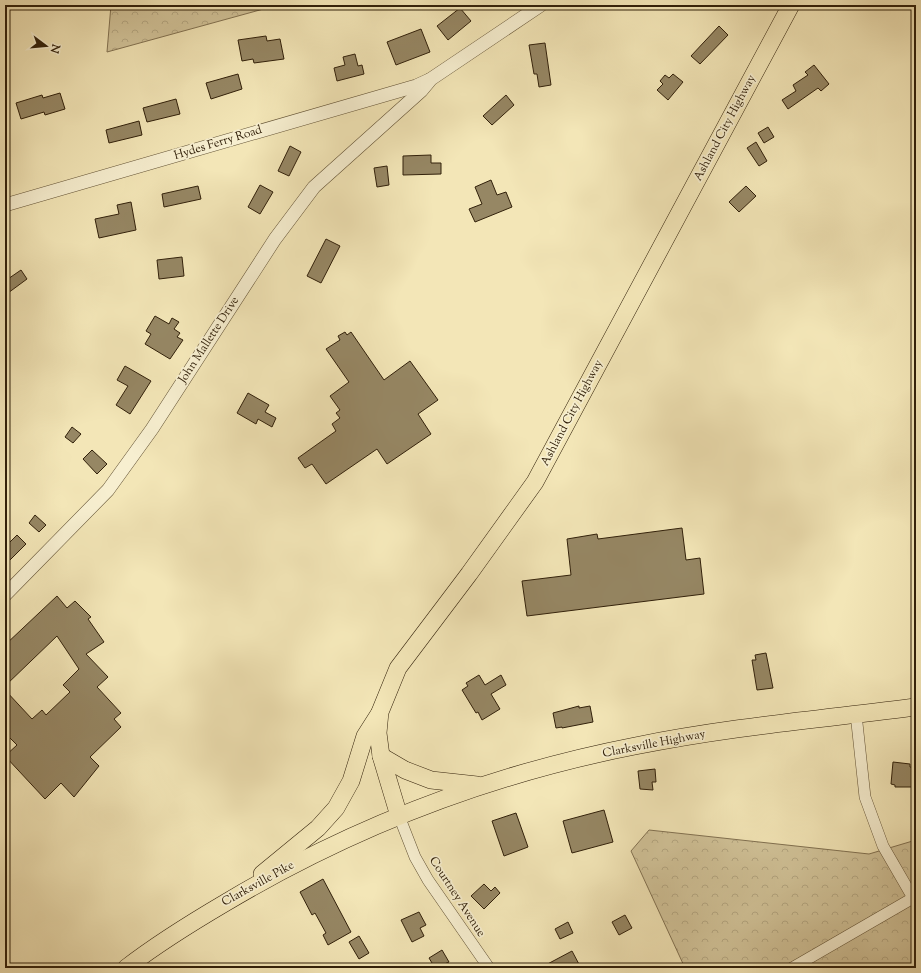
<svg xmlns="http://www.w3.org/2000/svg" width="921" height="973" viewBox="0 0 921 973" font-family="'Sorts Mill Goudy',serif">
  <defs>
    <pattern id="forest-crowns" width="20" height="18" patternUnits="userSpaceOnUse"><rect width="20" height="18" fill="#d2c49a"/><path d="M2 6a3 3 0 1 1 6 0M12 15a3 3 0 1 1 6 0" fill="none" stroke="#b5a883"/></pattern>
  </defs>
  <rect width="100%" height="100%" fill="#f3e6b7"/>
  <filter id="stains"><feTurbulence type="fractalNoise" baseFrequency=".005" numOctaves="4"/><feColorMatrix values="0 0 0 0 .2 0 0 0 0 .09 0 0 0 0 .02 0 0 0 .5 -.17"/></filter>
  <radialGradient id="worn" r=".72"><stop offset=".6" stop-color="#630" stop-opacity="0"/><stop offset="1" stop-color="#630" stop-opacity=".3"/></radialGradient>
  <g fill="url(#forest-crowns)" stroke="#827252">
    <path d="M111 5H278L107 52Z"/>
    <path d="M649 830 869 854 916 840V968H685L631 851Z"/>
  </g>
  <g fill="#968764" stroke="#31200a">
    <path d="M460 8 471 21 448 40 437 26Z"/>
    <path d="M719 26 728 35 700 64 691 56Z"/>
    <path d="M421 29 430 52 396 65 387 42Z"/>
    <path d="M266 36 267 41 280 39 284 59 254 63 253 59 242 61 238 40Z"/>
    <path d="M545 43 551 85 539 87 537 74H534L529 45Z"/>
    <path d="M355 54 358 66 362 65 364 74 337 81 334 68 345 65 343 57Z"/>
    <path d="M814 65 829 84 821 91 818 88 788 109 782 100 796 91 793 85 808 75 805 72Z"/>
    <path d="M238 74 242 89 211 99 206 83Z"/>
    <path d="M673 74 683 82 668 100 657 90 663 84 660 81 665 75 669 78Z"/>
    <path d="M60 93 65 109 45 115 44 112 21 119 16 103 42 95 43 98Z"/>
    <path d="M506 95 514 105 492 125 483 116Z"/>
    <path d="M176 99 180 114 147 122 143 108Z"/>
    <path d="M139 121 142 135 109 143 106 130Z"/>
    <path d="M768 127 774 137 764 143 758 133Z"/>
    <path d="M756 142 767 161 759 166 747 148Z"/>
    <path d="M290 146 301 152 289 176 278 171Z"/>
    <path d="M431 155V163H441V174L403 175V156Z"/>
    <path d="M387 166 389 185 377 187 374 168Z"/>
    <path d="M491 180 497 195 506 192 512 207 475 222 469 209 482 204 475 187Z"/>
    <path d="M260 185 273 192 260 214 248 207Z"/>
    <path d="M198 186 201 199 164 207 162 194Z"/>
    <path d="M746 186 756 196 739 212 729 202Z"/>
    <path d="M131 202 136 230 99 238 95 219 119 214 117 205Z"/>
    <path d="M326 239 340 246 321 283 307 276Z"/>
    <path d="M182 257 184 276 159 279 157 260Z"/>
    <path d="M21 270 27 279 8 293 5 289V281Z"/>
    <path d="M155 316 169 324 172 318 179 322 174 329 180 333 177 337 183 340 170 359 145 344 151 334 146 331Z"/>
    <path d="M345 332 347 335 351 332 384 380 410 361 438 400 418 414 431 434 387 464 377 449 326 484 312 464 305 468 298 458 336 431 332 424 340 418 336 413 340 410 330 396 349 382 326 349 340 340 338 336Z"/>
    <path d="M125 366 151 381 130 414 116 405 128 386 117 380Z"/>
    <path d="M248 393 269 405 265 412 276 418 272 427 258 419 256 424 237 413Z"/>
    <path d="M72 427 81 434 73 443 65 437Z"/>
    <path d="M92 450 107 464 97 474 83 459Z"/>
    <path d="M35 515 46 525 39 532 29 523Z"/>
    <path d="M682 528 686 560 700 558 704 594 527 616 522 581 571 575 567 539 597 534 598 539Z"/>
    <path d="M17 535 26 544 5 565V547Z"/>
    <path d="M57 596 67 608 75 601 91 617 88 619 104 642 86 654 108 677 97 687 121 713 114 719 121 727 90 757 99 766 74 797 61 783 45 799 5 756 17 745 5 733V690L32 719 42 710 46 715 70 692 63 685 79 669 57 636 5 686V645Z"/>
    <path d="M766 653 773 688 757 690 752 660H756L755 655Z"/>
    <path d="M479 675 485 685 501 675 506 685 491 694 500 709 482 720 478 712 476 713 462 690 468 686 466 683Z"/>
    <path d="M579 706V708L590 706 593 722 562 728V727L556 728 553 713Z"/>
    <path d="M893 762 910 764V767L916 768V787H895V785L891 784Z"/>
    <path d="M655 769 656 782H652L653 790 640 789 638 771Z"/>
    <path d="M604 810 613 842 572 853 563 821Z"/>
    <path d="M516 813 528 847 504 856 492 821Z"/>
    <path d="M323 879 351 932 328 945 323 935 326 933 315 913 312 915 300 892Z"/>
    <path d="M484 884 491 891 495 887 500 893 484 909 471 896Z"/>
    <path d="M419 912 426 925 420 928 424 936 412 942 401 920Z"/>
    <path d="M625 915 632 928 619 935 612 922Z"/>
    <path d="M568 922 573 933 560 939 555 929Z"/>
    <path d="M359 936 369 953 359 959 349 942Z"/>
    <path d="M442 950 449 962 435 968 429 958Z"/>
    <path d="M572 951 581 968H540Z"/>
  </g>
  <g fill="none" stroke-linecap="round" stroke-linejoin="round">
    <defs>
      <g id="minor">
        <path d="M856 714 865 797 883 846 916 903"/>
        <path d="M399 816 415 857 428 880 489 968"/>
        <path d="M792 968 913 898"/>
      </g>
      <g id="tertiary">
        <path d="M5 205 416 86 429 80"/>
        <path d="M5 595 108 490 152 429 275 239 314 187 421 91 431 79 541 5"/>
      </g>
      <g id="primary">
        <path d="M381 756 405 770 431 780 477 785"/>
        <path d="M399 816 381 756 378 733 380 712 398 668 469 574 535 482 791 5"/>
        <path d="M262 874 318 828 336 808 351 781 365 736 379 714"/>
        <path d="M126 968C157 944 191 923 225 903 351 828 491 774 635 746 728 727 822 719 916 707"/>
      </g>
    </defs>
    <use href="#minor" stroke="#625235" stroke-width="12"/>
    <use href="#tertiary" stroke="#625235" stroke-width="14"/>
    <use href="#primary" stroke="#31200a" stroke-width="18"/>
    <use href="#minor" stroke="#f7efd0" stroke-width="11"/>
    <use href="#tertiary" stroke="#f7efd0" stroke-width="13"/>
    <use href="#primary" stroke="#f3e6b7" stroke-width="17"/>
  </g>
  <g text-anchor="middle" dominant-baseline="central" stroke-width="3.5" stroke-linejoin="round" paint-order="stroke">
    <g font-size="12" fill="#31200a" stroke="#f7efd0">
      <text transform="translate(725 128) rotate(-62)">Ashland City Highway</text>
      <text transform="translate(218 143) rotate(-17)">Hydes Ferry Road</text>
      <text transform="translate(209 340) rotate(-57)">John Mallette Drive</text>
      <text transform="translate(572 413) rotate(-62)">Ashland City Highway</text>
      <text transform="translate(654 744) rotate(-11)">Clarksville Highway</text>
      <text transform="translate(258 884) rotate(-29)">Clarksville Pike</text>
      <text transform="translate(457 897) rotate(57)">Courtney Avenue</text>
    </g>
  </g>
  <rect width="921" height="973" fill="none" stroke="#f3e6b7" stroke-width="20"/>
  <rect x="6" y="6" width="909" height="961" fill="none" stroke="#31200a" stroke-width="2"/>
  <rect x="10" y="10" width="901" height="953" fill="none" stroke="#31200a"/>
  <g transform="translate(46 46) rotate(106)" stroke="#f7efd0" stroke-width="3" paint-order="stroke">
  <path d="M0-3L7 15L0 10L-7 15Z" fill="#31200a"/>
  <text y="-6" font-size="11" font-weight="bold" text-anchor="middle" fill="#31200a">N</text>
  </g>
  <rect width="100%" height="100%" filter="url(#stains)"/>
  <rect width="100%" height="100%" fill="url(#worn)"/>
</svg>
